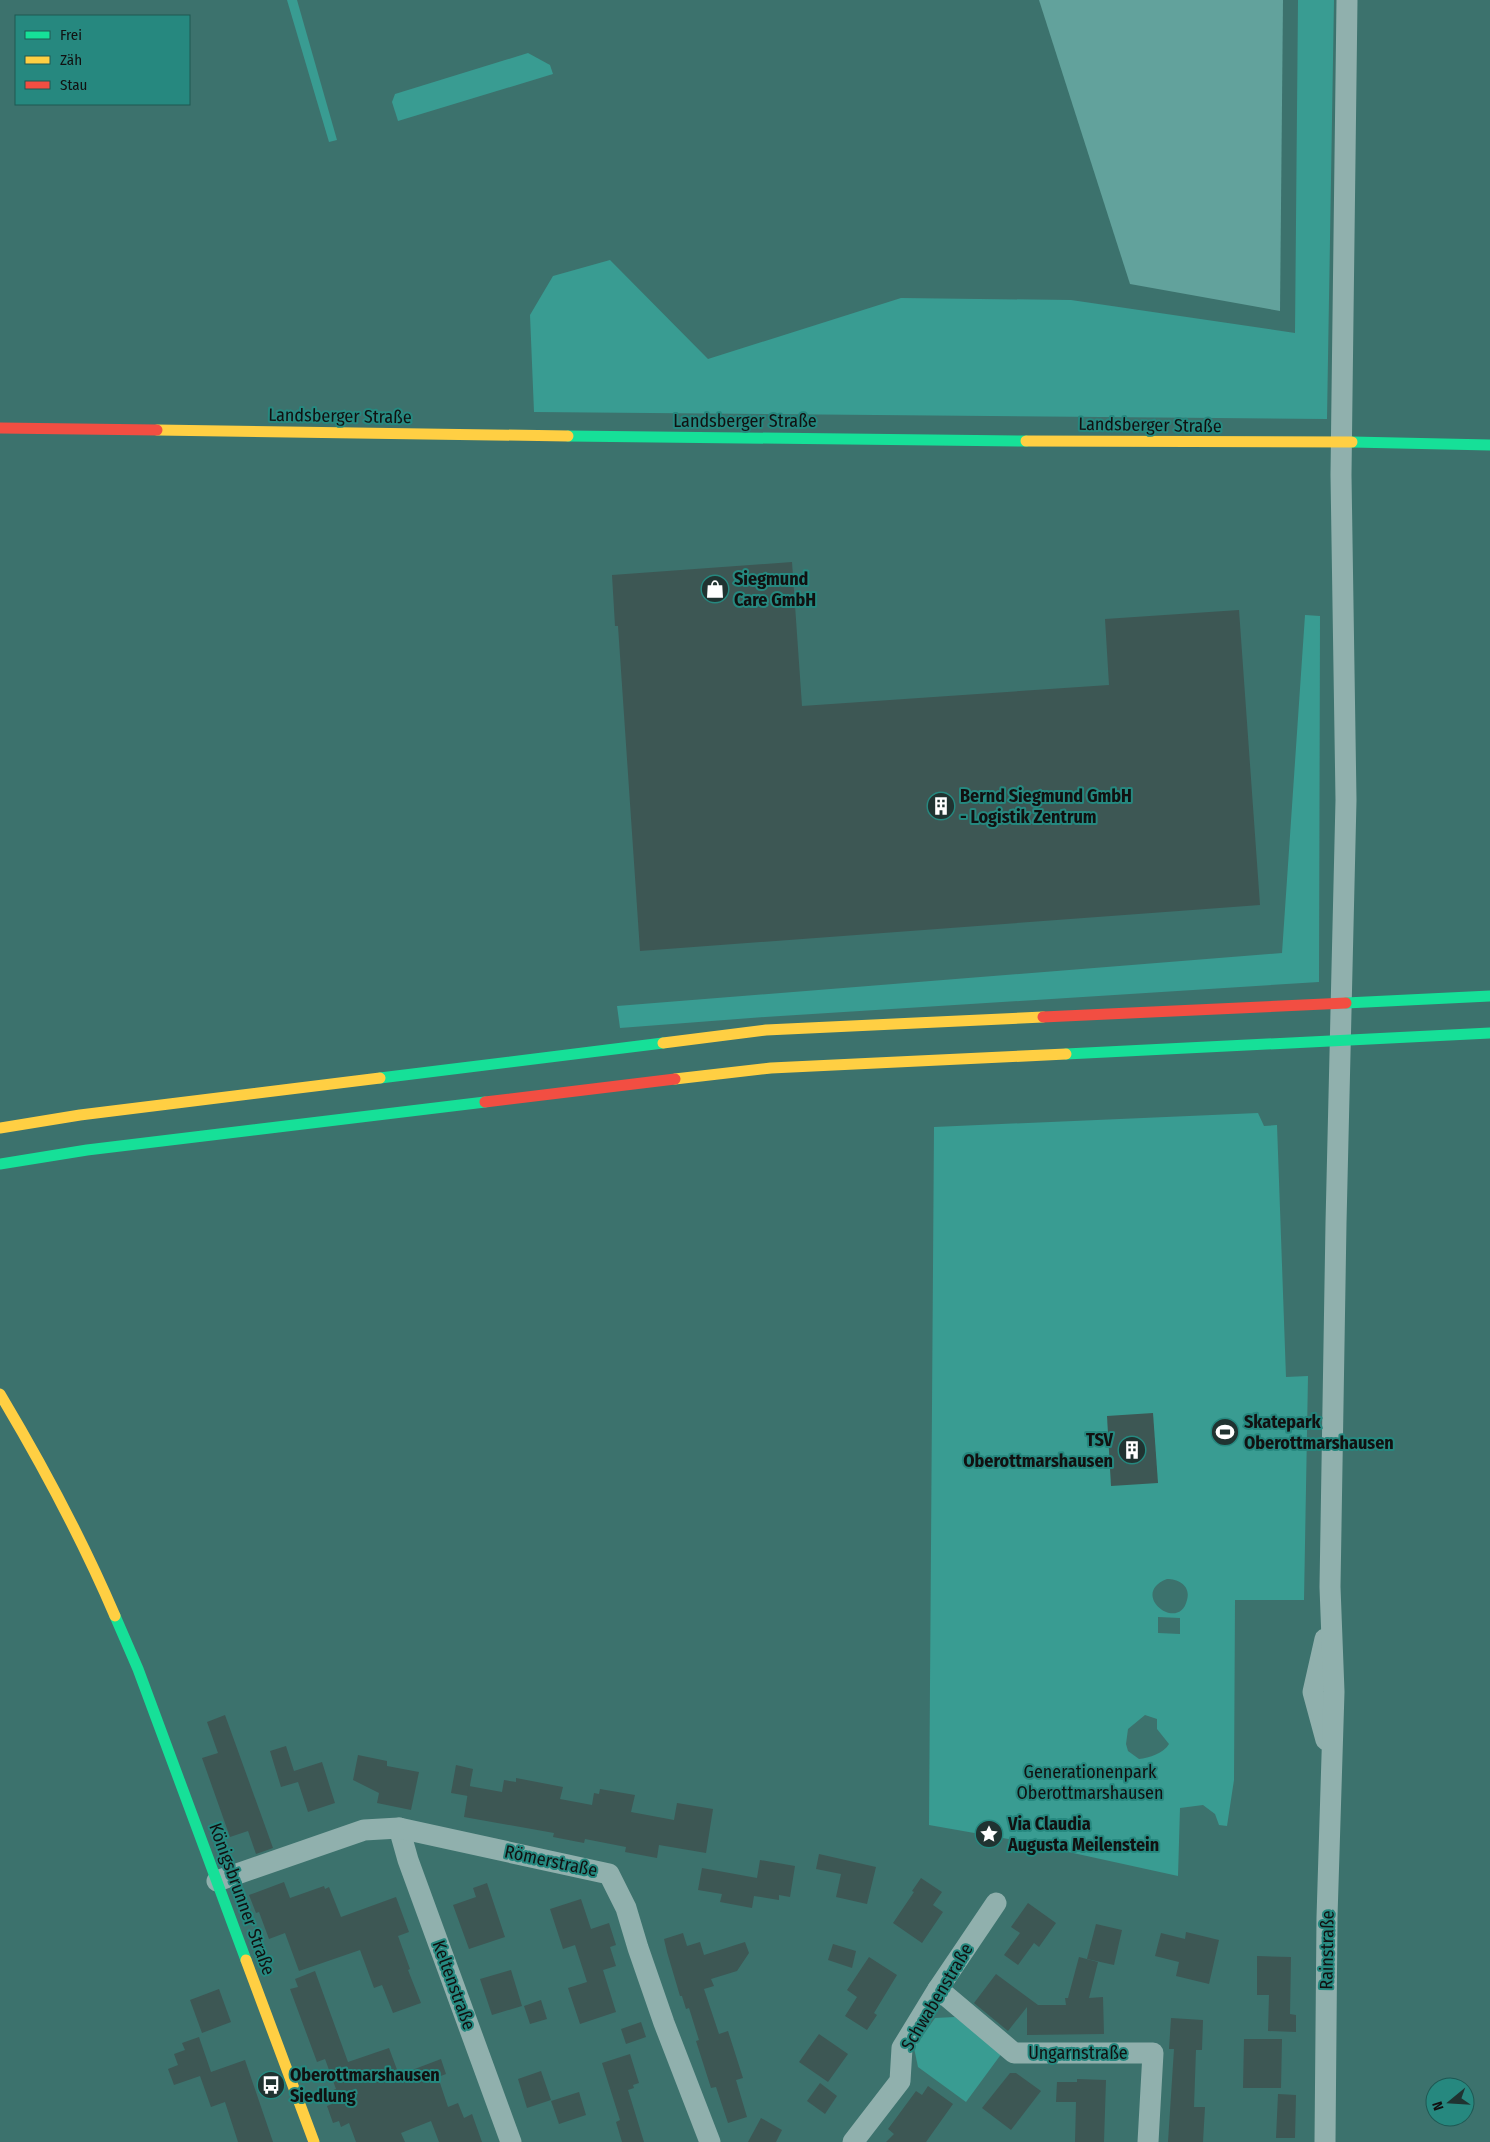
<svg xmlns="http://www.w3.org/2000/svg" width="1490" height="2142" viewBox="0 0 1490 2142" font-family="'Fira Sans Condensed',sans-serif">
  <rect width="100%" height="100%" fill="#3c726d"/>
  <g fill="#399c92" fill-rule="evenodd">
    <path d="M287 0H297L337 140 329 142Z"/>
    <path d="M1298 0H1334L1327 419 534 412 530 315 553 276 610 260 708 359 901 298 1071 300 1295 333Z"/>
    <path d="M528 53 550 65 553 74 398 121 392 102 395 94Z"/>
    <path d="M1305 615 1320 616 1319 982 765 1017 620 1028 617 1006 1282 953Z"/>
    <path d="M1258 1113 1264 1126 1277 1125 1286 1377 1308 1376 1304 1600H1235L1234 1780 1227 1826 1219 1825 1215 1814 1203 1805 1180 1808 1178 1876 1014 1840 929 1825 934 1127ZM1167 1579C1179 1579 1191 1586 1187 1600 1179 1634 1128 1594 1167 1579ZM1158 1617 1180 1618V1634L1158 1633ZM1145 1715 1157 1719V1729L1169 1744C1164 1753 1149 1758 1139 1759L1128 1751 1126 1744 1128 1729Z"/>
    <path d="M955 2017 1002 2053 966 2102 918 2067 914 2048 935 2018Z"/>
  </g>
  <path fill="#62a29c" d="M1039 0H1283L1280 311 1130 284Z"/>
  <g fill="#3d5754">
    <path d="M792 562 802 706 1109 685 1105 619 1239 610 1260 905 640 951 618 626H615L612 575Z"/>
    <path d="M1153 1413 1158 1483 1111 1486 1107 1416Z"/>
    <path d="M225 1715 273 1848 256 1854 248 1831 230 1837 202 1758 218 1753 207 1722Z"/>
    <path d="M286 1746 294 1771 322 1762 335 1803 308 1812 298 1782 281 1787 270 1751Z"/>
    <path d="M358 1755 387 1761V1766L419 1772 411 1810 377 1803 379 1793 353 1780Z"/>
    <path d="M456 1765 473 1769 468 1796 451 1793Z"/>
    <path d="M516 1778 563 1787 560 1799 592 1805 594 1793 599 1794 600 1789 635 1795 631 1812 674 1820 677 1803 713 1809 706 1853 659 1845 657 1858 625 1852 626 1847 585 1839 584 1843 553 1837 554 1833 464 1817 469 1786 502 1792 504 1780 516 1782Z"/>
    <path d="M819 1854 876 1867 867 1904 836 1897 841 1874 816 1869Z"/>
    <path d="M760 1860 795 1866 790 1897 779 1895V1900L754 1896 752 1908 720 1902 722 1894 698 1890 702 1868 757 1878Z"/>
    <path d="M921 1878 942 1892 933 1905 943 1912 922 1943 893 1923 914 1892 912 1891Z"/>
    <path d="M284 1882 290 1898 324 1886 325 1889 329 1887 341 1917 396 1897 409 1932 398 1936 410 1969 408 1970 421 2003 393 2013 382 1985 374 1988 360 1950 299 1971 285 1933 269 1939 259 1912 256 1913 249 1895Z"/>
    <path d="M487 1883 505 1937 469 1949 453 1905 476 1897 473 1888Z"/>
    <path d="M581 1899 591 1929 609 1923 616 1945 610 1947 616 1966 603 1970 616 2012 580 2024 568 1988 587 1982 575 1945 563 1949 550 1909Z"/>
    <path d="M1028 1903 1056 1923 1039 1947 1034 1943 1018 1965 1004 1955 1020 1933 1011 1927Z"/>
    <path d="M1096 1924 1122 1930 1114 1965 1087 1959Z"/>
    <path d="M1186 1932 1219 1940 1209 1984 1176 1976 1179 1962 1155 1956 1161 1933 1185 1939Z"/>
    <path d="M683 1933 687 1946 700 1942 704 1955 745 1942 749 1953 737 1971 711 1979 714 1986 704 1989 719 2034 728 2031 743 2078 736 2080 747 2117 728 2123 716 2087 711 2088 696 2041 699 2040 689 2008 686 2009 682 1996H680L667 1952 664 1939Z"/>
    <path d="M833 1944 856 1951 852 1968 828 1960Z"/>
    <path d="M1257 1956 1291 1957 1290 2014 1296 2015V2032L1268 2031 1269 1995H1257Z"/>
    <path d="M869 1957 897 1975 874 2013 877 2015 867 2030 845 2016 857 1997 847 1990Z"/>
    <path d="M1079 1957 1098 1962 1089 1998 1103 1997 1104 2034 1027 2035V2007L1008 2031 974 2003 996 1974 1038 2005H1066L1065 1998H1068Z"/>
    <path d="M511 1970 522 2006 492 2015 480 1979Z"/>
    <path d="M315 1971 348 2062 389 2048 399 2075 441 2059 446 2074 438 2077 448 2107 458 2103 464 2118 472 2114 482 2142H439L431 2121 401 2133 405 2142H356L349 2123 341 2127 339 2121 333 2123 327 2106 332 2104 328 2092 336 2089 325 2059 317 2062 290 1989 298 1987 295 1979Z"/>
    <path d="M219 1989 231 2022 202 2033 190 2000Z"/>
    <path d="M541 2000 547 2019 530 2024 524 2006Z"/>
    <path d="M1171 2018 1203 2020 1202 2050H1196L1194 2107H1205L1203 2142H1168L1174 2049H1169Z"/>
    <path d="M641 2022 646 2037 626 2044 621 2029Z"/>
    <path d="M819 2034 848 2054 828 2082 799 2062Z"/>
    <path d="M199 2037 211 2072 245 2060 273 2142H238L225 2102 211 2107 200 2076 174 2085 168 2069 178 2065 174 2054 185 2050 182 2043Z"/>
    <path d="M1244 2039H1282L1281 2088H1243Z"/>
    <path d="M630 2054 639 2083 633 2085 634 2088 628 2090 644 2142H622L616 2122 620 2120 602 2063Z"/>
    <path d="M541 2071 551 2100 527 2108 518 2079Z"/>
    <path d="M1010 2073H1016L1041 2091 1011 2130 982 2108Z"/>
    <path d="M1077 2079 1106 2080 1104 2142H1075L1076 2102H1056L1057 2082H1077Z"/>
    <path d="M820 2083 837 2096 825 2114 807 2101Z"/>
    <path d="M928 2086 953 2104 926 2142H886L894 2134 888 2129 916 2091 922 2095Z"/>
    <path d="M579 2092 586 2115 559 2124 551 2101Z"/>
    <path d="M1278 2094 1296 2095 1295 2138H1276Z"/>
    <path d="M761 2118 782 2130 776 2142H748Z"/>
  </g>
  <g fill="none" stroke-linecap="round" stroke-linejoin="round">
    <g stroke="#90b0ad" stroke-width="21">
      <path d="M1325 1639 1313 1692 1326 1740"/>
      <path d="M399 1828 408 1860 511 2142"/>
      <path d="M217 1881 364 1830 399 1828 609 1874 626 1908 638 1948 664 2023 710 2142"/>
      <path d="M938 1989 1014 2053H1153L1148 2142"/>
      <path d="M853 2142 900 2081 902 2048 938 1989 996 1903"/>
      <path d="M1325 2142 1327 1917 1334 1692 1330 1587 1336 1223 1346 800 1341 475 1347 0"/>
    </g>
    <g stroke="#16e098" stroke-width="11">
      <path d="M568 436 1026 441"/>
      <path d="M1352 442 1490 445"/>
      <path d="M1346 1003 1490 996"/>
      <path d="M1066 1054 1490 1033"/>
      <path d="M380 1078 663 1043"/>
      <path d="M0 1164 87 1150 485 1102"/>
      <path d="M115 1616 138 1669 246 1960"/>
    </g>
    <g stroke="#ffcf43" stroke-width="11">
      <path d="M157 430 568 436"/>
      <path d="M1026 441 1352 442"/>
      <path d="M663 1043 766 1030 1043 1017"/>
      <path d="M675 1079 771 1068 1066 1054"/>
      <path d="M0 1128 80 1115 380 1078"/>
      <path d="M0 1394C43 1466 82 1539 115 1616"/>
      <path d="M246 1960 314 2142"/>
    </g>
    <g stroke="#f24e42" stroke-width="11">
      <path d="M0 428 157 430"/>
      <path d="M1043 1017 1346 1003"/>
      <path d="M485 1102 675 1079"/>
    </g>
  </g>
  <defs>
    <symbol id="shop-disc" viewBox="-11 -11 22 22"><circle r="9.5" fill="#203331" stroke="#26887f"/><path d="M-5-2.5h2.3a2.7 3.5 0 0 1 5.4 0H5L5.5 6h-11ZM-1.5-2.5h3a1.5 2.3 0 0 0-3 0Z" fill="#fff"/></symbol>
    <symbol id="building-disc" viewBox="-11 -11 22 22"><circle r="9.5" fill="#203331" stroke="#26887f"/><path d="M-4-6H4V6H1V3H-1V6H-4ZM-2.5-4.3h1.7v1.8h-1.7ZM.8-4.3h1.7v1.8H.8ZM-2.5-1h1.7V.8h-1.7ZM.8-1h1.7V.8H.8Z" fill="#fff"/></symbol>
    <symbol id="stadium-disc" viewBox="-11 -11 22 22"><circle r="9.5" fill="#203331" stroke="#26887f"/><path d="M0-5a6.5 5 0 1 0 0 10a6.5 5 0 1 0 0-10ZM-3.5-1.8h7v3.6h-7Z" fill="#fff"/></symbol>
    <symbol id="sight-disc" viewBox="-11 -11 22 22"><circle r="9.5" fill="#203331" stroke="#26887f"/><path d="M0-6L1.8-2.2L6-1.7L2.9 1.2L3.7 5.4L0 3.3L-3.7 5.4L-2.9 1.2L-6-1.7L-1.8-2.2Z" fill="#fff"/></symbol>
    <symbol id="bus-disc" viewBox="-11 -11 22 22"><circle r="9.5" fill="#203331" stroke="#26887f"/><path d="M-5-6H5V4H4V6H2V4H-2V6H-4V4H-5ZM-3.5-4V0h7V-4ZM-3.5 1.2v1.5H-2V1.2ZM2 1.2v1.5H3.5V1.2Z" fill="#fff"/></symbol>
  </defs>
  <g fill-rule="evenodd">
    <use href="#shop-disc" x="699" y="573" width="32" height="32"/>
    <use href="#building-disc" x="925" y="790" width="32" height="32"/>
    <use href="#stadium-disc" x="1209" y="1416" width="32" height="32"/>
    <use href="#building-disc" x="1116" y="1434" width="32" height="32"/>
    <use href="#sight-disc" x="973" y="1818" width="32" height="32"/>
    <use href="#bus-disc" x="255" y="2069" width="32" height="32"/>
  </g>
  <g text-anchor="middle" dominant-baseline="central" stroke-width="4" stroke-linejoin="round" paint-order="stroke">
    <g font-size="18" fill="#111" stroke="#26887f">
      <text transform="translate(340 416) rotate(1)">Landsberger Straße</text>
      <text x="745" y="421">Landsberger Straße</text>
      <text transform="translate(1150 425) rotate(1)">Landsberger Straße</text>
      <text transform="translate(551 1861) rotate(12)">Römerstraße</text>
      <text transform="translate(242 1899) rotate(70)">Königsbrunner Straße</text>
      <text transform="translate(1327 1950) rotate(-89)">Rainstraße</text>
      <text transform="translate(454 1985) rotate(70)">Keltenstraße</text>
      <text transform="translate(937 1997) rotate(-59)">Schwabenstraße</text>
      <text x="1078" y="2053">Ungarnstraße</text>
    </g>
    <g font-size="18" font-weight="bold" fill="#111" stroke="#26887f" text-anchor="start">
      <text x="734" y="579">Siegmund<tspan x="734" dy="21">Care GmbH</tspan></text>
      <text x="960" y="796">Bernd Siegmund GmbH<tspan x="960" dy="21">- Logistik Zentrum</tspan></text>
      <text x="1244" y="1422">Skatepark<tspan x="1244" dy="21">Oberottmarshausen</tspan></text>
      <text x="1113" y="1440" text-anchor="end">TSV<tspan x="1113" dy="21">Oberottmarshausen</tspan></text>
      <text x="1008" y="1824">Via Claudia<tspan x="1008" dy="21">Augusta Meilenstein</tspan></text>
      <text x="290" y="2075">Oberottmarshausen<tspan x="290" dy="21">Siedlung</tspan></text>
    </g>
    <g font-size="18" fill="#111" stroke="#26887f">
      <text x="1090" y="1772">Generationenpark<tspan x="1090" dy="21">Oberottmarshausen</tspan></text>
    </g>
  </g>
  <rect x="15" y="15" width="175" height="90" fill="#26887f" stroke="#1e5853"/>
  <rect x="25" y="31" width="25" height="8" fill="#16e098" stroke="#1e5853"/>
  <text x="60" y="40" font-size="15" fill="#111111">Frei</text>
  <rect x="25" y="56" width="25" height="8" fill="#ffcf43" stroke="#1e5853"/>
  <text x="60" y="65" font-size="15" fill="#111111">Zäh</text>
  <rect x="25" y="81" width="25" height="8" fill="#f24e42" stroke="#1e5853"/>
  <text x="60" y="90" font-size="15" fill="#111111">Stau</text>
  <g transform="translate(1450 2102) rotate(252)"><circle r="24" fill="#26887f" stroke="#1e5853"/>
  <path d="M0-4L9 19L0 12L-9 19Z" fill="#203331"/>
  <text y="-8" font-size="14" font-weight="bold" text-anchor="middle" fill="#111111">N</text>
  </g>
</svg>
